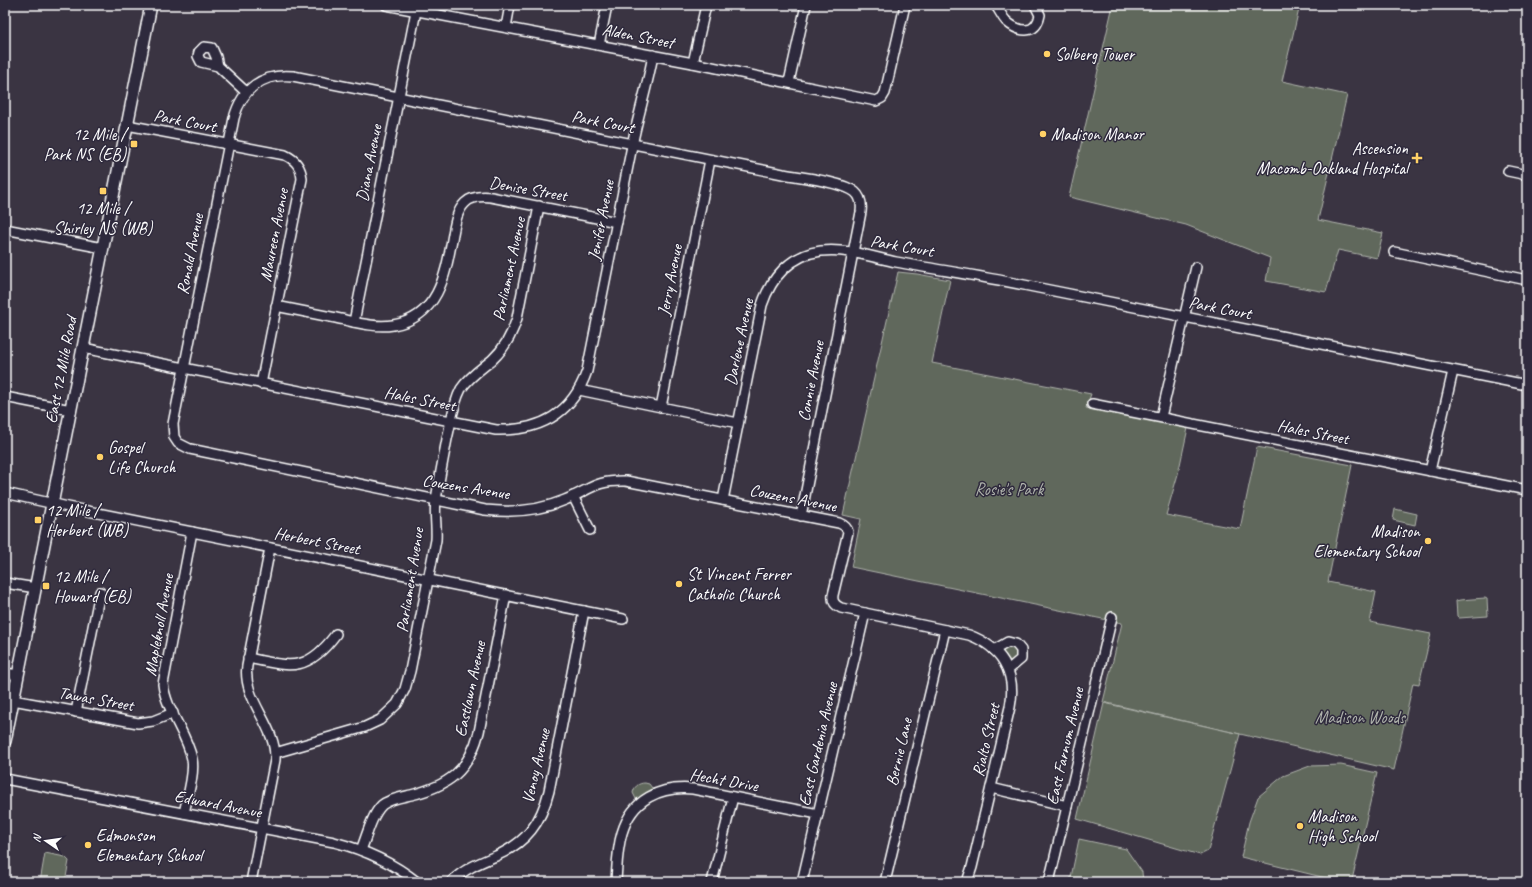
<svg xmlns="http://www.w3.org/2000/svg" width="1532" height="887" viewBox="0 0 1532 887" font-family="Caveat,sans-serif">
  <rect width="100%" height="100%" fill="#3a3442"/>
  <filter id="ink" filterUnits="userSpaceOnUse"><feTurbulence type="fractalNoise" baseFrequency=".025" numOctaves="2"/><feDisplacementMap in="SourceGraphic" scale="8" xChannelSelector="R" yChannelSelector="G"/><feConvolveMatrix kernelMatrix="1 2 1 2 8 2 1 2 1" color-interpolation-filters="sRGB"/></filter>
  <g filter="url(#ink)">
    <g fill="#60685b" stroke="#b0b4ad">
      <path d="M1113 5H1300L1282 81 1347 95 1318 220 1383 233 1377 258 1338 250 1326 292 1266 281 1270 258 1186 225 1069 197Z"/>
      <path d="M898 272 917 274 950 280 932 363 1091 394 1086 408 1188 428 1178 474 1166 515 1240 529 1257 447 1352 465 1328 582 1376 592 1370 622 1431 634 1419 684 1413 683 1394 770 1103 702 1122 623 851 567 861 519 843 515Z"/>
      <path d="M1395 509 1417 514 1415 525 1393 520Z"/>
      <path d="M1485 598 1487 599 1488 616 1459 618 1457 616 1456 601 1460 600Z"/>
      <path d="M1014 646 1018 655 1010 663 1002 650 1004 647Z"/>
      <path d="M1104 703 1240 734 1208 851 1200 855 1077 819Z"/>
      <path d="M1341 765 1377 773 1352 880 1350 882H1342L1241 857 1249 822 1258 797 1283 776 1310 766Z"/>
      <path d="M645 783 649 784 652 788V791L639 799H636L633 793C634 787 638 783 645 783Z"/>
      <path d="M1079 839 1126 849 1142 872 1143 882H1070Z"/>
      <path d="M45 853 65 857 69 861 66 877 62 879 52 878 50 882H40Z"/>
    </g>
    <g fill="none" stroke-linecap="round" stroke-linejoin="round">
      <defs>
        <g id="minor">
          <path d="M386 5 693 63 876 101 882 98 885 93 905 5"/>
          <path d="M995 5C1000 10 1001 16 1006 21 1018 32 1036 36 1040 15L1035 5"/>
          <path d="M506 27 510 5"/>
          <path d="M599 45 607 5"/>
          <path d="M693 63 706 5"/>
          <path d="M218 66 201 62 198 56 199 52 204 47 212 48 216 57 218 66 246 92"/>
          <path d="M789 82 806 5"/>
          <path d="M127 125 285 155C296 160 301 167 302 179L261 384"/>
          <path d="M1508 171 1527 175"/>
          <path d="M5 229 103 248"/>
          <path d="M1394 252 1527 280"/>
          <path d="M276 306C296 310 316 314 336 318 355 322 374 328 393 325 440 317 446 272 453 234 455 223 457 211 465 203 472 196 482 196 491 197L617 222"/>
          <path d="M354 322 416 11"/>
          <path d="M83 348 496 430C541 431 572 414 587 371L634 136C640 109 648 83 653 55"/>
          <path d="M579 390 738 423"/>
          <path d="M5 397 71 410"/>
          <path d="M1092 404 1527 490"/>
          <path d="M661 407 710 160"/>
          <path d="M1161 417 1196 267"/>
          <path d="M1430 471 1453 371"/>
          <path d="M5 493 68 507 623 619"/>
          <path d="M573 496 590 530"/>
          <path d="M723 500 762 305C771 278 790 255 821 251 846 248 872 257 896 262 939 270 981 276 1024 285 1191 319 1359 352 1527 385"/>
          <path d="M801 516 861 212C862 204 861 197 855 192 843 182 800 177 783 174L293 76C262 73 242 89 234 118L173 424 174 437 178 443 190 449 485 510C513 513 539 511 565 500 590 490 595 480 626 481L793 514 839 523C844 525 847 527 848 532L833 595C832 602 835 605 841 608L969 635C1001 647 1017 672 1010 707L972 867 967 882"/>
          <path d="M5 583 36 588"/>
          <path d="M994 650 1008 642 1016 644 1021 650V659L1008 670"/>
          <path d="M248 658C291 667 307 673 336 634"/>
          <path d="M5 673 18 675"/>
          <path d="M13 700 138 723 153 721 173 713"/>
          <path d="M76 712 100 592"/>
          <path d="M275 753 365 727 380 720 397 704 405 689 410 671 436 540C437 526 434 513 436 500 439 480 443 460 447 439 451 423 453 404 461 389 469 377 481 369 492 360 505 348 512 335 517 318L539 206"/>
          <path d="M5 779 334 842C365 850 392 862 417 882"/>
          <path d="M991 788 1067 806"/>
          <path d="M184 813C187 798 195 774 192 759 187 733 166 711 163 684L192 532"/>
          <path d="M361 850C367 836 371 816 382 805 389 799 402 797 411 795 448 786 469 771 479 732L506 595"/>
          <path d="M251 882 275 760C277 726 242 700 247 666L270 548"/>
          <path d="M451 882C464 869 479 863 496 856 527 842 541 823 549 791L584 611"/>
          <path d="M616 882C617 866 617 849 622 833 632 799 660 786 693 789L818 814"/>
          <path d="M712 882 733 797"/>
          <path d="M802 882 865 613"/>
          <path d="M885 882 945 630"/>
          <path d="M1049 882 1112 617"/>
        </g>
        <path id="major" d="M5 741 151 5"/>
      </defs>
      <use href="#minor" stroke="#fff" stroke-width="12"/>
      <use href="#major" stroke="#fff" stroke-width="14"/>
      <use href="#minor" stroke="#2f2a3d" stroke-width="9"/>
      <use href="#major" stroke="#2f2a3d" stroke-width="11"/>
    </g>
  </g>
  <g fill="#ffd166" stroke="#2f2a3d" stroke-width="1.5">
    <circle cx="1047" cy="54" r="4"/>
    <circle cx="1043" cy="134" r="4"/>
    <rect x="130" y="140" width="8" height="8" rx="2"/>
    <path d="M1415 152h4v4h4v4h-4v4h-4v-4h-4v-4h4z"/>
    <rect x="99" y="187" width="8" height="8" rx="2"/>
    <circle cx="100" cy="457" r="4"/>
    <rect x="34" y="516" width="8" height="8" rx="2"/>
    <circle cx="1428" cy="541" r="4"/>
    <circle cx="679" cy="584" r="4"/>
    <rect x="42" y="582" width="8" height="8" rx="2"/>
    <circle cx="1300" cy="826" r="4"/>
    <circle cx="88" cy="845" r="4"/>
  </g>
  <g text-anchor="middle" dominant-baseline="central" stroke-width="3" stroke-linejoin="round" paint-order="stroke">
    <g font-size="17" fill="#fff" stroke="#2f2a3d">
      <text transform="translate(638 36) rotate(11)">Alden Street</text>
      <text transform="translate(185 121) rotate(11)">Park Court</text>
      <text transform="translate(603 122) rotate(11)">Park Court</text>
      <text transform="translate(369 163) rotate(-79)">Diana Avenue</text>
      <text transform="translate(528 189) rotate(10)">Denise Street</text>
      <text transform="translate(601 220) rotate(-79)">Jenifer Avenue</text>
      <text transform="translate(274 235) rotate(-79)">Maureen Avenue</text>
      <text transform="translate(902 246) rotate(10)">Park Court</text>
      <text transform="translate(190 254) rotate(-79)">Ronald Avenue</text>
      <text transform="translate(509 269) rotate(-78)">Parliament Avenue</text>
      <text transform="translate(670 280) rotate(-79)">Jerry Avenue</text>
      <text transform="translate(1220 308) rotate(11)">Park Court</text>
      <text transform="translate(739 342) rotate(-78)">Darlene Avenue</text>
      <text transform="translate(61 370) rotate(-79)">East 12 Mile Road</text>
      <text transform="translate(811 381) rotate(-79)">Connie Avenue</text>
      <text transform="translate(420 399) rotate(11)">Hales Street</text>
      <text transform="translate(1313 432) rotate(11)">Hales Street</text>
      <text transform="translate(466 487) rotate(9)">Couzens Avenue</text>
      <text transform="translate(793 498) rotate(11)">Couzens Avenue</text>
      <text transform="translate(317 541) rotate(11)">Herbert Street</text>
      <text transform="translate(410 580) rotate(-81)">Parliament Avenue</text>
      <text transform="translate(159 625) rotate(-80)">Mapleknoll Avenue</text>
      <text transform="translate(470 689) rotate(-78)">Eastlawn Avenue</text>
      <text transform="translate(96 699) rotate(10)">Tawas Street</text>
      <text transform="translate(986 740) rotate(-77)">Rialto Street</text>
      <text transform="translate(818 744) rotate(-77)">East Gardenia Avenue</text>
      <text transform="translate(1065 746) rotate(-77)">East Farnum Avenue</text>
      <text transform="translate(899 752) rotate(-77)">Bernie Lane</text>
      <text transform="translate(536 766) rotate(-77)">Venoy Avenue</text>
      <text transform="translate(724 780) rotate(10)">Hecht Drive</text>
      <text transform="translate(218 804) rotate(11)">Edward Avenue</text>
    </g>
    <g font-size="17" fill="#fff" stroke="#2f2a3d" text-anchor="start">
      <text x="1055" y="54">Solberg Tower</text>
      <text x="126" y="134" text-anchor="end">12 Mile /<tspan x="126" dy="20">Park NS (EB)</tspan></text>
      <text x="1051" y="134">Madison Manor</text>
      <text x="1408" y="148" text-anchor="end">Ascension<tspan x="1408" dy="20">Macomb-Oakland Hospital</tspan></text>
      <text x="103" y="208" text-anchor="middle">12 Mile /<tspan x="103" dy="20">Shirley NS (WB)</tspan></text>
      <text x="108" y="447">Gospel<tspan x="108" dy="20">Life Church</tspan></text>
      <text x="46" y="510">12 Mile /<tspan x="46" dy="20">Herbert (WB)</tspan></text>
      <text x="1420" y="531" text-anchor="end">Madison<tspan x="1420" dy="20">Elementary School</tspan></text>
      <text x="687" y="574">St Vincent Ferrer<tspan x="687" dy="20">Catholic Church</tspan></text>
      <text x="54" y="576">12 Mile /<tspan x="54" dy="20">Howard (EB)</tspan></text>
      <text x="1308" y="816">Madison<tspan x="1308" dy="20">High School</tspan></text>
      <text x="96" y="835">Edmonson<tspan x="96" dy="20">Elementary School</tspan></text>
    </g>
    <g font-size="17" fill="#b0b4ad" stroke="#2f2a3d">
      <text x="1009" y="489">Rosie's Park</text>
      <text x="1360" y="717">Madison Woods</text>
    </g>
  </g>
  <rect width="1532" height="887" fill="none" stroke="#2f2a3d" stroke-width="20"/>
  <rect x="10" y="10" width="1512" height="867" fill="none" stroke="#fff" stroke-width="1.5" filter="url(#ink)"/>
  <g transform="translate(46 841) rotate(283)" stroke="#2f2a3d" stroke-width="3" paint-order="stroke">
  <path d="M0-3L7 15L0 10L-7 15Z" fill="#ffffff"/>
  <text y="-6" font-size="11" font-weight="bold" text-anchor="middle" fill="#ffffff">N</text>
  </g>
</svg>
